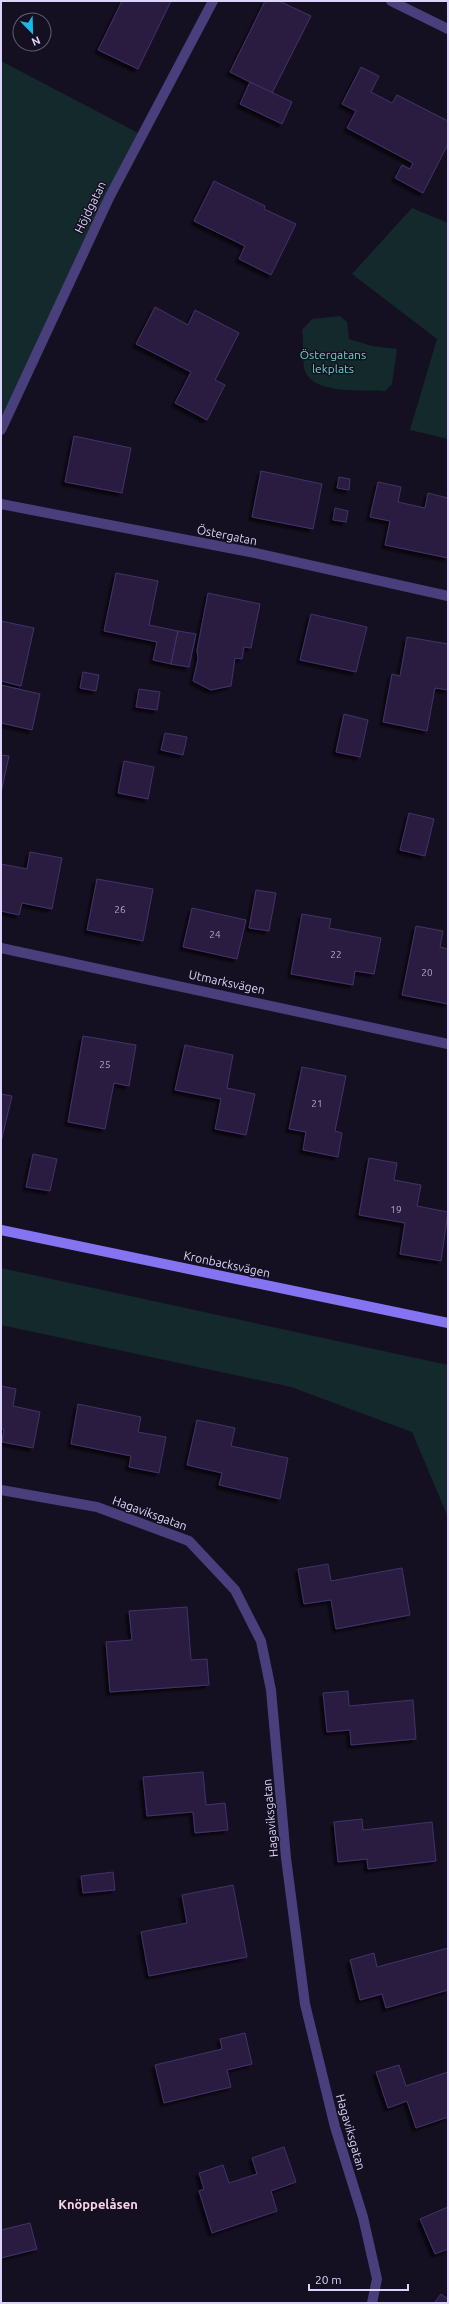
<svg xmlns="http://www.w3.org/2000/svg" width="449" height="2304" viewBox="0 0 449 2304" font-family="Ubuntu,sans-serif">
  <defs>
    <filter id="shadow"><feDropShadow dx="-3.5" dy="3.5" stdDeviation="1" flood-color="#0009"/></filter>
  </defs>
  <rect width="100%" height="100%" fill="#151021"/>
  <g fill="#13292b">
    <path d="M1 61 144 136 1 435Z"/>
    <path d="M412 208 448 223V439L410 430 437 339 352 274Z"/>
    <path d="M340 316 347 322 349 339 372 346 397 349 392 384 385 391C364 390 308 395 304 367 302 355 304 342 302 330L312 319Z"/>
    <path d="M1 1268 448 1365V1517L412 1432 291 1387 1 1325Z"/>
  </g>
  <g fill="#291e41" stroke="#43326a" filter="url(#shadow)">
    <path d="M122 1H171L138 69 98 50Z"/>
    <path d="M265 1H279L311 16 272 93 230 72Z"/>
    <path d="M361 67 379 76 371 92 392 103 397 95 448 121V144L423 193 395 178 402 165 410 169 413 163 347 128 356 111 342 104Z"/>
    <path d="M250 82 292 102 282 124 240 104Z"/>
    <path d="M214 181 265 206 264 209 296 224 271 275 239 259 245 246 194 221Z"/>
    <path d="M155 307 188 325 195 310 239 333 215 380 225 385 207 420 175 403 191 372 136 344Z"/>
    <path d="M74 436 131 448 122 493 65 482Z"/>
    <path d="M261 471 322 484 313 529 252 517Z"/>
    <path d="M339 477 350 479 349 490 337 488Z"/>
    <path d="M378 482 401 487 398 502 425 508 428 493 448 498V558L385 545 390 521 370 517Z"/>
    <path d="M335 508 348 511 346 522 333 520Z"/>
    <path d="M116 573 158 581 149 625 178 631 171 664 153 660 157 642 104 631Z"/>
    <path d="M208 593 260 604 251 648 244 647 242 659 235 658 231 686 211 690 193 681 198 659 197 650Z"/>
    <path d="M311 614 367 627 356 672 300 660Z"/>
    <path d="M1 621 34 628 21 686 1 681Z"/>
    <path d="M178 631 196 634 189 667 171 664Z"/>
    <path d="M407 637 448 644V690L435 688 427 731 383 722 392 674 400 676Z"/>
    <path d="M83 672 99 675 96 691 80 688Z"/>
    <path d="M1 685 40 694 32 730 1 723Z"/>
    <path d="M139 689 160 692 157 710 136 707Z"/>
    <path d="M344 714 368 720 360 757 336 752Z"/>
    <path d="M165 733 187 737 183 755 161 750Z"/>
    <path d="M1 755 9 756 1 793Z"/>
    <path d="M124 761 154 767 148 799 118 793Z"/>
    <path d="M409 813 434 819 425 856 400 850Z"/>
    <path d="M30 852 62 858 52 909 22 903 19 915 1 911V864L27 869Z"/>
    <path d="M97 879 153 889 143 941 87 930Z"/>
    <path d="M256 890 276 893 269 931 249 928Z"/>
    <path d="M192 908 246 920 237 959 183 947Z"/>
    <path d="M302 914 331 919 329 928 381 938 374 974 355 971 353 985 291 974Z"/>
    <path d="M416 926 443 931 440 947 448 949V1004L402 995Z"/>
    <path d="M83 1036 136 1045 129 1086 114 1083 105 1129 68 1122Z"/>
    <path d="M185 1045 233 1055 227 1088 255 1094 246 1135 215 1129 221 1099 175 1090Z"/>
    <path d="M302 1067 346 1076 335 1131 342 1133 338 1157 303 1150 306 1132 289 1129Z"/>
    <path d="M1 1094 12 1096 1 1142Z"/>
    <path d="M33 1154 57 1159 50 1191 26 1187Z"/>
    <path d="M369 1158 397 1163 394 1180 421 1185 417 1206 448 1212 441 1261 400 1254 405 1223 359 1215Z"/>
    <path d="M1 1386 16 1389 13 1406 40 1412 33 1448 2 1442 4 1429H1Z"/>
    <path d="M78 1404 141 1417 138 1432 166 1437 159 1473 129 1467 131 1456 71 1444Z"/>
    <path d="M197 1420 235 1428 231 1446 288 1458 280 1499 219 1485 222 1473 187 1465Z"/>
    <path d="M328 1564 331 1581 402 1568 410 1615 336 1629 331 1600 304 1604 298 1569Z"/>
    <path d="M187 1607 191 1660 207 1659 209 1685 110 1692 106 1642 132 1640 129 1611Z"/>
    <path d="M348 1691 349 1706 413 1700 416 1739 351 1745 350 1730 327 1732 323 1693Z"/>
    <path d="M203 1772 206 1805 225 1803 228 1830 195 1833 193 1812 147 1816 143 1777Z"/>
    <path d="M362 1819 363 1830 432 1822 436 1861 368 1869 367 1859 338 1862 334 1822Z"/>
    <path d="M113 1872 115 1890 83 1893 81 1876Z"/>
    <path d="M233 1885 247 1957 149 1976 141 1932 187 1923 182 1895Z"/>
    <path d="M448 1948V1990L386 2008 382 1994 360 2000 350 1960 374 1953 377 1967Z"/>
    <path d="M245 2033 252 2064 227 2070 231 2087 164 2103 155 2065 222 2049 220 2039Z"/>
    <path d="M399 2065 406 2086 448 2072V2117L416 2128 407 2101 388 2108 376 2072Z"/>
    <path d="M284 2147 296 2182 271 2191 277 2211 212 2233 199 2191 204 2189 199 2173 223 2165 229 2183 257 2174 252 2158Z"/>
    <path d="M448 2207V2249L435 2254 420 2219Z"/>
    <path d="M30 2223 37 2249 1 2258V2230Z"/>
    <path d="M441 2294 448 2299V2303H434Z"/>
  </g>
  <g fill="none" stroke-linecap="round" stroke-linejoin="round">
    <g stroke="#483f7c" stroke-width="10">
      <path d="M391 1 448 29"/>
      <path d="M1 430 109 198 213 1"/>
      <path d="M1 504 255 553 448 596"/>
      <path d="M1 948 448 1044"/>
      <path d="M1 1490 97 1507 189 1541 235 1590 261 1641 271 1690 286 1858 305 2004 335 2127 363 2217 377 2279 372 2303"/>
    </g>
    <path stroke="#8574f2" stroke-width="10" d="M1 1230 448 1323"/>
  </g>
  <g text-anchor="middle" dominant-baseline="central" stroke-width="3" stroke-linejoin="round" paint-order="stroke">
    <g font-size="10" fill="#b0a6cc">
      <text x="120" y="909">26</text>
      <text x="215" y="934">24</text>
      <text x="336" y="954">22</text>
      <text x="427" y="972">20</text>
      <text x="105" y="1064">25</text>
      <text x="317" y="1103">21</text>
      <text x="396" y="1209">19</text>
    </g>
    <g font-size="12" fill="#ddd4fb" stroke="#151021">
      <text transform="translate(90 207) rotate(-64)">Höjdgatan</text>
      <text transform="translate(227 535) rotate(11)">Östergatan</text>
      <text transform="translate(227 982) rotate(12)">Utmarksvägen</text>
      <text transform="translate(227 1264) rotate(12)">Kronbacksvägen</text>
      <text transform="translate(150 1513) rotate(20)">Hagaviksgatan</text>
      <text transform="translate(270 1818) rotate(-95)">Hagaviksgatan</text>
      <text transform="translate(351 2132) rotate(74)">Hagaviksgatan</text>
    </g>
    <g font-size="12" fill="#67d4c5" stroke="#151021">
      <text x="333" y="354">Östergatans<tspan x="333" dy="14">lekplats</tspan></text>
    </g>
    <g font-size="13" font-weight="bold" fill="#fbd6e9" stroke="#151021">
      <text x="98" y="2204">Knöppelåsen</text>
    </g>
  </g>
  <rect width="449" height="2304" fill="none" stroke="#ddd4fb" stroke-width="4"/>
  <g transform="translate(32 32) rotate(157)"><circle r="19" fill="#151021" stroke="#655e78"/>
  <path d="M0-3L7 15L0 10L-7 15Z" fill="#16bae5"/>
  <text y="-6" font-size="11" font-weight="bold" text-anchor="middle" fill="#ddd4fb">N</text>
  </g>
  <path d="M309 2284v6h99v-6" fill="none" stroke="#ddd4fb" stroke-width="2"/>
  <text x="315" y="2284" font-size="12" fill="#ddd4fb" stroke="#151021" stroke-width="3" paint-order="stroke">20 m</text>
</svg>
